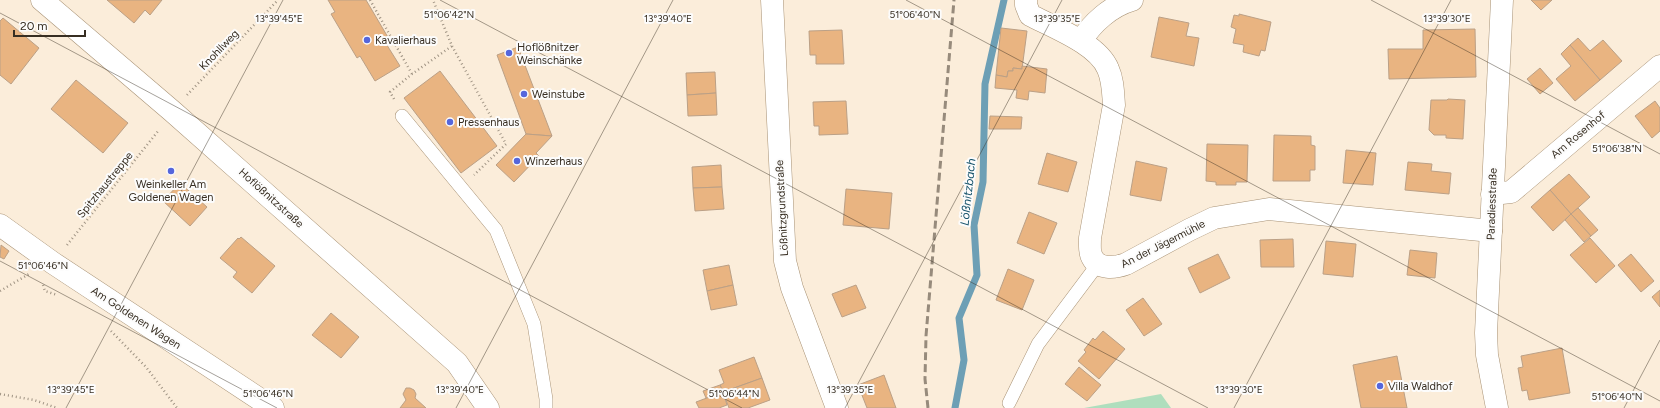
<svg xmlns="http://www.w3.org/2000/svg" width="1660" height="408" viewBox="0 0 1660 408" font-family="Figtree,sans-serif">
  <rect width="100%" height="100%" fill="#fbedda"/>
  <path fill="#afdebd" d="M1161 394 1171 408H1084Z"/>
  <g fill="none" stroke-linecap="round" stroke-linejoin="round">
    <path stroke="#6d9fb5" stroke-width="7" d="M955 408 964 360 959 318 977 275 974 225 983 182 985 84 1004 0"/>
  </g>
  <g fill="#e9b481" stroke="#bba086">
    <path d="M107 0H162L150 15 145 10 134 23Z"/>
    <path d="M328 0H366L389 39 385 42 400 66 375 81 360 56 357 58 331 14 335 12Z"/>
    <path d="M1531 0H1552L1541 10Z"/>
    <path d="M1239 14 1271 22 1265 51 1261 50 1259 56 1243 52 1244 45 1233 43 1236 29 1231 27 1234 15 1239 16Z"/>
    <path d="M1159 17 1189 23 1186 36 1199 38 1194 66 1151 57Z"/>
    <path d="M3 18 39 48 11 84 0 75V21Z"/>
    <path d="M1001 28 1027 31 1022 69 1013 68V71H1008L1007 77 996 75Z"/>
    <path d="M1475 29 1476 77 1389 79 1388 49H1423V30Z"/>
    <path d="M842 30 844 64H816V55H810L809 31Z"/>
    <path d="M1578 38 1590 51 1603 40 1622 61 1600 80 1570 45Z"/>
    <path d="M1570 45 1600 80 1575 101 1556 79 1571 66 1561 54Z"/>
    <path d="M518 47 552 136 526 134 497 55Z"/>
    <path d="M1022 66 1047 69 1045 93 1029 91 1028 100 1016 98 1017 90 995 88 996 75 1007 77 1008 71H1013V68L1022 69Z"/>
    <path d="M1540 68 1553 83 1540 94 1527 79Z"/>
    <path d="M440 71 497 146 461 173 404 98Z"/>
    <path d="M715 72 716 93 687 95 686 73Z"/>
    <path d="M76 80 128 123 103 153 51 109Z"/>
    <path d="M716 93 717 115 688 116 687 95Z"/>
    <path d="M1448 99 1465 100 1463 139 1446 138V135H1434L1429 130 1431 100H1447Z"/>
    <path d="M846 101 848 134 819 135V126H814L813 102Z"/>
    <path d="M1655 101 1660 108V131L1652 138 1635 116Z"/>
    <path d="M990 116 1022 117 1021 129H989Z"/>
    <path d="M526 134 552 136 536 153 539 156 514 182 496 165Z"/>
    <path d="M1274 135 1311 136V145L1315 146V170H1310V181H1273Z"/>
    <path d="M1207 144 1248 145 1247 182H1236V185H1216V182L1206 181Z"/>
    <path d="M1346 150 1376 153 1373 185 1343 183Z"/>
    <path d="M1047 153 1077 162 1068 192 1038 184Z"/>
    <path d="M1136 161 1167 168 1161 201 1130 195Z"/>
    <path d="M1408 162 1432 164 1431 171 1451 173 1449 194 1405 190Z"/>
    <path d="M721 165 722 187 693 188 692 167Z"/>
    <path d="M1569 174 1590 197 1571 214 1550 190Z"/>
    <path d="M180 183 207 207 190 226 163 201Z"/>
    <path d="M722 187 724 209 695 211 693 188Z"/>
    <path d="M846 189 892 193 889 229 843 225Z"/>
    <path d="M1550 190 1571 214 1553 231 1531 207Z"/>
    <path d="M1578 208 1598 230 1591 236 1571 214Z"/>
    <path d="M1029 212 1057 223 1044 254 1017 243Z"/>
    <path d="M1571 214 1591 236 1584 242 1565 220Z"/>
    <path d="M241 237 275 266 252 293 233 277 237 272 220 258 238 238 239 239Z"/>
    <path d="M1590 238 1615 266 1596 283 1570 255Z"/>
    <path d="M1293 239 1294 267H1261L1260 240Z"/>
    <path d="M1326 241 1356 244 1353 277 1323 274Z"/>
    <path d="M1 245 9 251 4 259 0 257Z"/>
    <path d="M1410 250 1437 253 1435 278 1407 275Z"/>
    <path d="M1218 254 1230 278 1200 293 1188 268Z"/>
    <path d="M1631 254 1654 281 1641 292 1618 265Z"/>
    <path d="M729 265 733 285 707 291 703 270Z"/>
    <path d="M1008 269 1034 280 1022 310 996 300Z"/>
    <path d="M733 285 737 305 711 310 707 291Z"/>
    <path d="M856 285 866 308 842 317 832 294Z"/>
    <path d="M1660 290V307L1652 297Z"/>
    <path d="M1143 298 1162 324 1144 336 1126 310Z"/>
    <path d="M331 313 359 337 341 358 312 335Z"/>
    <path d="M1103 331 1125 349 1099 379 1078 361 1086 352 1084 350 1093 338 1095 340Z"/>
    <path d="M1562 348 1570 393 1529 400 1527 390 1522 391 1518 368 1523 367 1521 356Z"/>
    <path d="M1397 356 1407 408H1361L1353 365Z"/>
    <path d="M754 357 762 378 723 392 720 385 724 383 719 370Z"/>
    <path d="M1079 367 1101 385 1087 401 1065 384Z"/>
    <path d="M884 375 896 408H867L858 385Z"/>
    <path d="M762 378 770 400 748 408H729L723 392Z"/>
    <path d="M720 385 723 392 706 398 703 391Z"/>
    <path d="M406 388H410L414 390 416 394 415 398 426 408H400L406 400 403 394Z"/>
    <path d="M723 392 727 405 719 408H699L696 402Z"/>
  </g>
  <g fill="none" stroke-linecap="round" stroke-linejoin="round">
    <defs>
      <g id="lane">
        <path d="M402 116 496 230 534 324 546 399V408"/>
        <path d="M1009 403 1038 344 1098 264"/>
      </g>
      <g id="street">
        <path d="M42 0 172 111 457 363 488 408"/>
        <path d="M772 0 785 261 792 288 837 408"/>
        <path d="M1026 0V5L1030 15C1053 27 1098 44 1108 69 1113 80 1113 92 1114 105L1090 238C1090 244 1089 252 1092 257 1098 270 1115 268 1126 264L1189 230 1214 218 1269 209 1491 231"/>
        <path d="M1081 41C1092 23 1111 6 1132 0"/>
        <path d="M1492 194 1511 192 1660 66"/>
        <path d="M0 225 53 263 273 408"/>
      </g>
      <path id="secondary" d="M1497 408 1487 355 1486 333 1502 0"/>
    </defs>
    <use href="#lane" stroke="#a89275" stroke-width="14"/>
    <use href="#street" stroke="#a89275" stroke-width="23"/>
    <use href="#secondary" stroke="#a89275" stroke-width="23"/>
    <g stroke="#9f9383" stroke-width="2.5" stroke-dasharray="1 3" stroke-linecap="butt">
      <path d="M370 0 412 74"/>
      <path d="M452 46 506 144 474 175"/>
      <path d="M187 95 278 0"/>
      <path d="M394 99 390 92 412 74 452 46 433 0"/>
      <path d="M67 245 159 130"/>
      <path d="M43 285 45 291 57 295"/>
      <path d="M0 291 29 274"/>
      <path d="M111 331 146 367 177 408"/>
      <path d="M0 394 34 400 57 408"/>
    </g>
    <use href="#lane" stroke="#fff" stroke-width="13"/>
    <use href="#street" stroke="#fff" stroke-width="22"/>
    <use href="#secondary" stroke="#fff" stroke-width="22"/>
    <path stroke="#978b7c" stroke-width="3" stroke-dasharray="8 4" stroke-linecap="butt" d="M928 408 925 379 926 336 954 0"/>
  </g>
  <path fill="none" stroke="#372e22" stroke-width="1" stroke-opacity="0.45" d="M440 0 1208 408M906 0 1660 401M1371 0 1660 154M0 13 742 408M0 261 277 408M66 408 283 0M456 408 673 0M845 408 1062 0M1234 408 1451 0M1624 408 1660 340"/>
  <g fill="#5566dc" stroke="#fcfcfc" stroke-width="1.5">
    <circle cx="367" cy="40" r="4"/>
    <circle cx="509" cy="53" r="4"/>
    <circle cx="524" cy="94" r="4"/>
    <circle cx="450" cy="122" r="4"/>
    <circle cx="517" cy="161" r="4"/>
    <circle cx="171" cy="171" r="4"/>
    <circle cx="1380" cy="386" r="4"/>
  </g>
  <g text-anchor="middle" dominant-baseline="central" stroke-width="4" stroke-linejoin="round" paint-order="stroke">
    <g font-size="11" fill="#372e22" stroke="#fcfcfc" text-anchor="start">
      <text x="375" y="40">Kavalierhaus</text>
      <text x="517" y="47">Hoflößnitzer<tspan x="517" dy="13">Weinschänke</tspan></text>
      <text x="532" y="94">Weinstube</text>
      <text x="458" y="122">Pressenhaus</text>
      <text x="525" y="161">Winzerhaus</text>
      <text x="171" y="184" text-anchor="middle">Weinkeller Am<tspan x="171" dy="13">Goldenen Wagen</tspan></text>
      <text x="1388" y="386">Villa Waldhof</text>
    </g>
    <g font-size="11" fill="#372e22" stroke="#fcfcfc">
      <text transform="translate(219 50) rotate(-46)">Knohllweg</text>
      <text transform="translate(1578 135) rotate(-40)">Am Rosenhof</text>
      <text transform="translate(105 185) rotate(-51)">Spitzhaustreppe</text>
      <text transform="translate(271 198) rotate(42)">Hoflößnitzstraße</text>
      <text transform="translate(1492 204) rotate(-88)">Paradiesstraße</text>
      <text transform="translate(782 208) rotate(-93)">Lößnitzgrundstraße</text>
      <text transform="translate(1163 244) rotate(-27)">An der Jägermühle</text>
      <text transform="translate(136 318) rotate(33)">Am Goldenen Wagen</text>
    </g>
    <g font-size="12" font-style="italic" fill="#17546c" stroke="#fcfcfc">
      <text transform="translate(968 192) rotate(-84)">Lößnitzbach</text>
    </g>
  </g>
  <g font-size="10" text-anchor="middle" fill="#372e22" stroke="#fcfcfc" stroke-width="4" stroke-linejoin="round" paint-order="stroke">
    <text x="449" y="18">51°06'42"N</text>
    <text x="915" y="18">51°06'40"N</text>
    <text x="279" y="22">13°39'45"E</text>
    <text x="668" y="22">13°39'40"E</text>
    <text x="1057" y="22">13°39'35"E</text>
    <text x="1447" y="22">13°39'30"E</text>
    <text x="1617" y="152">51°06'38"N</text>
    <text x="43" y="269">51°06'46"N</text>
    <text x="71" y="393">13°39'45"E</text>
    <text x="460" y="393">13°39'40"E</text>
    <text x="850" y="393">13°39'35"E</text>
    <text x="1239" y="393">13°39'30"E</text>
    <text x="268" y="397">51°06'46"N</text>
    <text x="734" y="397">51°06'44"N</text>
    <text x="1617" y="400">51°06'40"N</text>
  </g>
  <path d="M14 30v6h71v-6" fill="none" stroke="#372e22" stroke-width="2"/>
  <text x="20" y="30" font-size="12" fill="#372e22" stroke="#fcfcfc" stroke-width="3" paint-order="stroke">20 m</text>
</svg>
